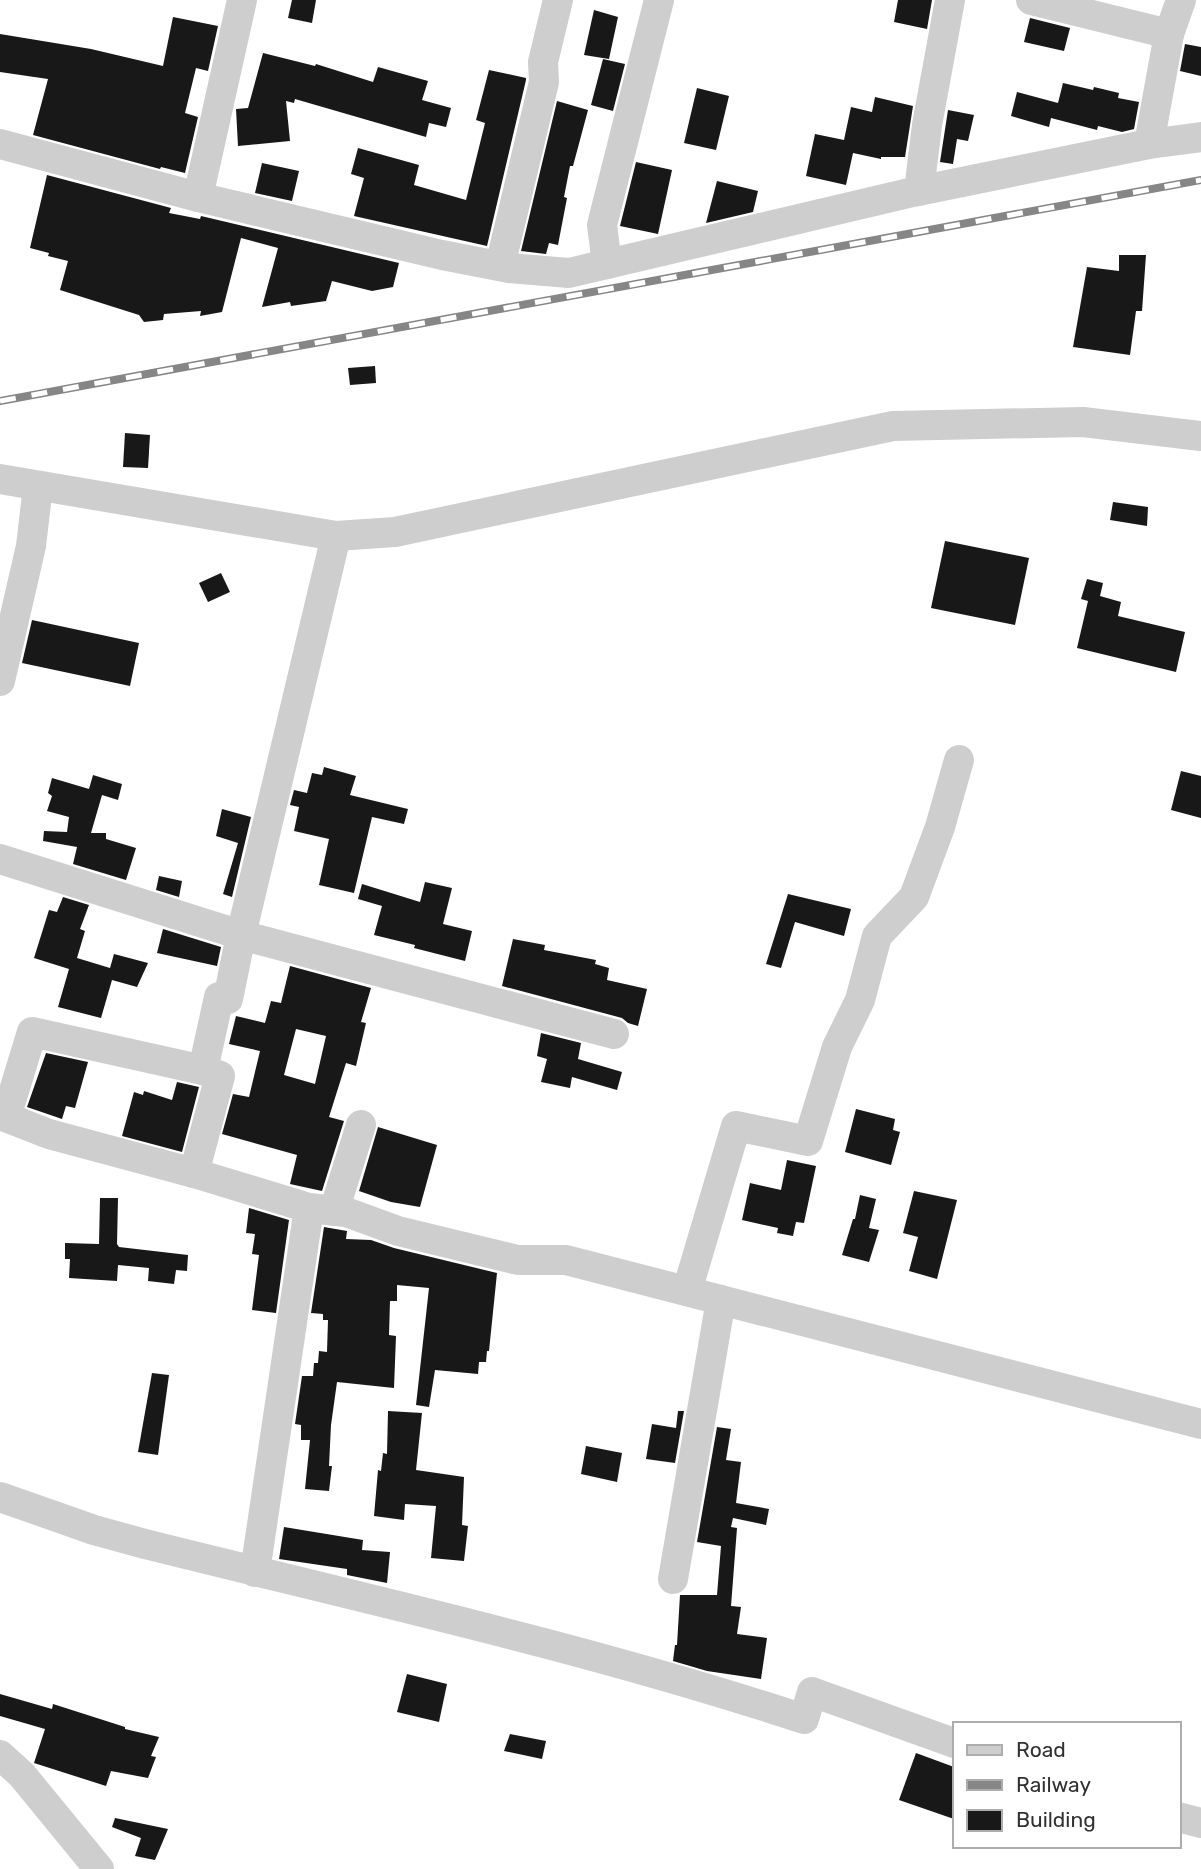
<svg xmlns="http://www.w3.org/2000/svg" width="1201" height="1869" viewBox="0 0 1201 1869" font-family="Rubik,sans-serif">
  <rect width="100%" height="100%" fill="#fff"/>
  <g fill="#181818" fill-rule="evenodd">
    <path d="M292 0H316L312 23 288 18Z"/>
    <path d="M898 0H932L927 29 894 22Z"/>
    <path d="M594 10 618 17 609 59 584 55Z"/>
    <path d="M173 17 218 26 208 71 196 68 185 113 198 117 185 173 161 167 160 169 33 135 48 79 0 72V34L91 49 163 66Z"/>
    <path d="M1030 18 1070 28 1064 51 1024 42Z"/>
    <path d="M1185 44 1201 47V76L1180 71Z"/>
    <path d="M263 53 315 66 316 64 373 82 378 67 428 81 422 100 451 108 446 127 429 123 426 137 295 99 294 103 286 101 290 141 238 146 236 109 248 108Z"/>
    <path d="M603 59 625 64 613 111 591 105Z"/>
    <path d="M489 70 526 78V80L487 246 354 216 364 178 351 174 358 148 419 165 414 185 466 200 485 123 476 120Z"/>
    <path d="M1063 83 1093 90 1094 87 1119 93 1118 98 1139 102 1134 129 1122 132 1098 126 1097 130 1051 118 1049 127 1011 116 1017 92 1058 103Z"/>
    <path d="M697 88 729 96 716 150 684 143Z"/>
    <path d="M875 97 913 106 905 157H881V159L853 153 846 185 806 176 815 134 844 140 851 107 872 112Z"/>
    <path d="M557 101 588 110 573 166H570L564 197 567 198 558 245 549 243 546 254 521 251Z"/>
    <path d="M948 110 974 115 968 141 957 139 953 164 940 162Z"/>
    <path d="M636 162 672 170 658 234 620 226Z"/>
    <path d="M262 163 299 171 292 201 255 193Z"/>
    <path d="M47 175 171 208 169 213 200 219 201 216 399 263 393 287 372 291 332 281 326 301 291 306 290 302 262 307 278 248 241 238 222 312 200 316 201 311 164 314 163 320 144 322 139 315 60 290 68 261 48 256 49 253 30 248Z"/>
    <path d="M717 181 758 191 753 212 706 223Z"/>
    <path d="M1119 255H1146L1142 311H1136L1130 355 1073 347 1087 267 1119 271Z"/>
    <path d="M375 366 376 383 350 385 348 368Z"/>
    <path d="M125 433 150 435 148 468 123 467Z"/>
    <path d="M1113 502 1148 507 1147 526 1110 520Z"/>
    <path d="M945 541 1029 558 1015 625 931 608Z"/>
    <path d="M221 573 230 592 208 602 199 583Z"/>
    <path d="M1087 579 1103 583 1100 596 1121 602 1118 616 1185 632 1176 672 1077 648 1088 601 1081 599Z"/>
    <path d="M32 620 139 643 130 686 22 663Z"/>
    <path d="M324 767 356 776 350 795 408 809 404 824 372 817 354 893 319 885 329 839 294 831 299 807 290 805 294 790 307 793 312 773 322 775Z"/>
    <path d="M1181 771 1201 776V818L1171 810Z"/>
    <path d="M93 775 122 784 118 800 102 795 91 833H106V839L136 848 126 880 73 864 77 847 43 841 44 831 67 832 69 817 47 811 52 796 48 793 52 778 89 789Z"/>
    <path d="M222 809 251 817 232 897 223 894 238 843 216 836Z"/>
    <path d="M159 876 182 881 179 897 156 890Z"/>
    <path d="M425 882 452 888 443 924 472 931 465 961 414 948 415 945 374 935 382 906 358 899 362 884 420 902Z"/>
    <path d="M788 894 851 909 844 936 795 922 781 968 766 964Z"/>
    <path d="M63 897 89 905 80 929 85 931 77 958 110 968 114 954 148 963 137 987 112 980 101 1018 58 1007 69 969 34 958 49 910 57 912Z"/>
    <path d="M163 929 221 947 217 966 157 953Z"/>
    <path d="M513 939 545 945 544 950 596 960 595 964 609 968 607 980 647 989 638 1026 628 1023 622 1018 502 986Z"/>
    <path d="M290 966 371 988 361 1022 366 1023 356 1066 346 1063 329 1117 344 1121 322 1191 290 1184 297 1155 222 1134 233 1094 249 1097 260 1051 229 1044 236 1016 265 1023 271 1001 281 1003ZM296 1029 326 1036 315 1084 284 1075Z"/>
    <path d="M541 1033 581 1043 578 1059 622 1072 617 1090 572 1077 570 1088 541 1082 547 1059 537 1056Z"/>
    <path d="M46 1053 88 1062 75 1108 66 1106 62 1119 27 1107Z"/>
    <path d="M177 1082 199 1087 182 1152 122 1136 134 1092 143 1095 144 1091 172 1100Z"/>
    <path d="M856 1109 895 1119 893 1130 900 1132 891 1165 845 1152Z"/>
    <path d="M378 1127 437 1145 420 1207 391 1202 359 1191Z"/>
    <path d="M787 1160 816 1166 804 1223 796 1222 793 1236 777 1233 778 1228 742 1220 750 1183 781 1190Z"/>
    <path d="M914 1191 957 1200 937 1279 909 1271 918 1237 903 1233Z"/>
    <path d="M860 1195 876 1199 869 1228 879 1230 869 1262 842 1255 853 1219H855Z"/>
    <path d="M100 1198H118L117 1244 119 1247 188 1255 187 1271 176 1270 174 1284 148 1281 149 1268 118 1265 117 1281 69 1278 70 1259H65V1243L99 1244Z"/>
    <path d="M249 1208 289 1220 276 1313 252 1310 259 1255 252 1254 255 1234 246 1233Z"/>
    <path d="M324 1227 347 1231 346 1239 371 1240 394 1248 497 1273 489 1351H487L486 1362H479L478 1374 435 1370 429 1407 416 1405 429 1288 397 1285V1301H390L389 1335 396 1336 394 1388 337 1382 331 1425 329 1466H332L329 1491 305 1489 310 1440H301V1425L295 1424 302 1376H313L314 1363H318L319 1351 327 1352 328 1320H323V1314L311 1313Z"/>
    <path d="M152 1373 169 1375 158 1455 138 1452Z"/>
    <path d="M388 1411 422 1413 416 1470 464 1477 462 1525 468 1526 464 1561 431 1558 436 1506 405 1504 404 1520 374 1516 378 1470 381 1471 383 1453 387 1454Z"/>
    <path d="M678 1411H684L675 1463 646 1459 652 1424 676 1428Z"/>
    <path d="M717 1427 731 1429 726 1460 741 1462 736 1503 769 1509 766 1525 733 1518 731 1527 737 1528 731 1606 741 1607 737 1634 767 1638 761 1679 707 1671 673 1661 675 1645H677L680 1595H717L721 1546 697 1542Z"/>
    <path d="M586 1446 622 1453 617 1482 581 1474Z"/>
    <path d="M284 1527 363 1540 362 1550 390 1552 387 1583 347 1575V1569L279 1559Z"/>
    <path d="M407 1674 447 1684 439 1722 397 1712Z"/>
    <path d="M0 1694 52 1709 53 1704 125 1727V1729L159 1737 151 1756 156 1757 148 1778 111 1771 106 1786 34 1763 45 1729 0 1716Z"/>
    <path d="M510 1734 546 1741 542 1759 504 1751Z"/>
    <path d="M916 1753 954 1767V1819L899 1800Z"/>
    <path d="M115 1818 168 1829 155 1860 135 1856 141 1838 112 1827Z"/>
  </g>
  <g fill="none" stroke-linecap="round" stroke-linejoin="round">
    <g stroke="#cecece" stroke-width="30">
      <path d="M1031 0 1169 34 1149 144"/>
      <path d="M1169 34 1181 0"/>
      <path d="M0 144 198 197 442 255 509 268 569 273 913 192 1149 144 1201 137"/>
      <path d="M919 191 927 125 950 0"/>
      <path d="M198 197 242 0"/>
      <path d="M607 264 602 225 659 0"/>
      <path d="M500 266 544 82 543 62 558 0"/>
      <path d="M0 479 336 536 395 532 893 426 1083 422 1201 436"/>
      <path d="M0 681 31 546 38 486"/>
      <path d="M0 859 241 935 614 1034"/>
      <path d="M0 1115 49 1134 194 1173 309 1208 346 1212 398 1231 518 1260H566L1201 1424"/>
      <path d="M6 1117 32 1032 203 1070"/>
      <path d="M194 1173 220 1076 203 1070 219 997 228 999 241 935 336 536"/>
      <path d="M334 1211 361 1125"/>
      <path d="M687 1291 736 1126 808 1141 837 1047 860 1000 877 936 914 897 940 827 959 760"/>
      <path d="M0 1497 94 1530 145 1544C366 1599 588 1648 804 1719L812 1692 954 1743"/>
      <path d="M255 1572 309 1208"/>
      <path d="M673 1579 721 1300"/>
      <path d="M0 1755 22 1775 99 1869"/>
      <path d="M1178 1817 1201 1823"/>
    </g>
    <defs>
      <path id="rail" d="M0 401 1201 180"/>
    </defs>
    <use href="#rail" stroke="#868686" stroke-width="8"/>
    <use href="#rail" stroke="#fff" stroke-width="5" stroke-dasharray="16" stroke-linecap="butt"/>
  </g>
  <rect x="953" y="1722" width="228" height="126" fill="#ffffff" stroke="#adadad" stroke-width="2"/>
  <rect x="967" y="1745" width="35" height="10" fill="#cecece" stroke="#adadad" stroke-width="2"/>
  <text x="1016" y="1757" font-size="21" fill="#313131">Road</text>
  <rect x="967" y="1780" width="35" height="10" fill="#868686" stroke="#adadad" stroke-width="2"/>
  <text x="1016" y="1792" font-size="21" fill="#313131">Railway</text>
  <rect x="967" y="1810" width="35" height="21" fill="#181818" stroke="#adadad" stroke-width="2"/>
  <text x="1016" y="1827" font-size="21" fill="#313131">Building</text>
</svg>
